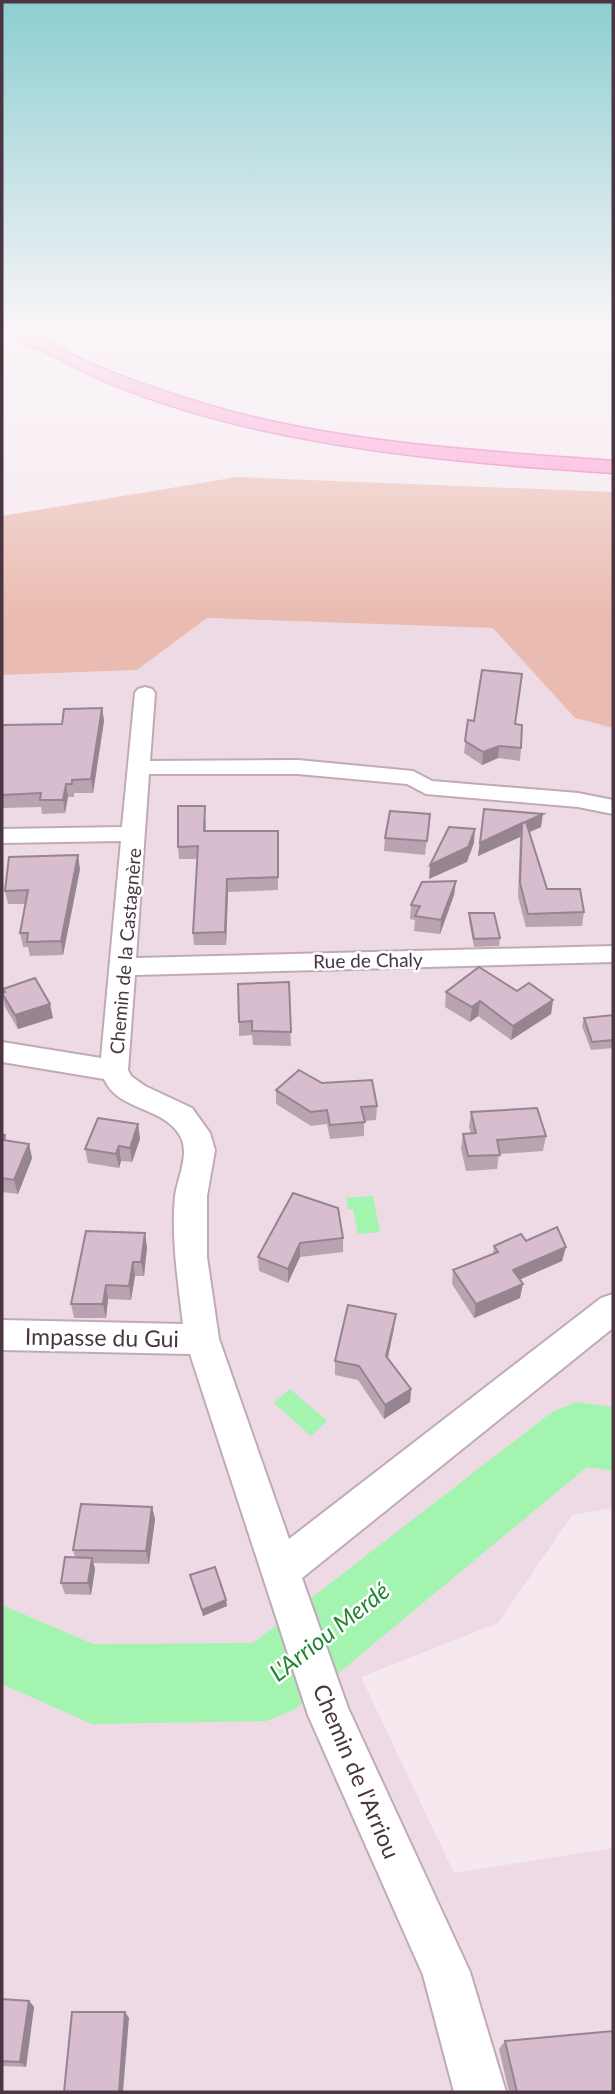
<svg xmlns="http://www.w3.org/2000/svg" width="615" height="2094" viewBox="0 0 615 2094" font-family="Lato,sans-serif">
  <rect width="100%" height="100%" fill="#f5e8ef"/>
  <path fill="#eddae5" d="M207 618 493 628 575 718 613 728V1508L572 1515 498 1623 361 1677 454 1873 613 1848V2092H2V675L137 670Z"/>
  <path fill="#eabbb0" d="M237 477 613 492V728L575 718 493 628 207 618 137 670 2 675V516Z"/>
  <g fill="#a3f4ae">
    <path d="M373 1196 380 1232 358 1234 353 1209H348L346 1198Z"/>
    <path d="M290 1389 327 1421 311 1436 274 1403Z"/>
  </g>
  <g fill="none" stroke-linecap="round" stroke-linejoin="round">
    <path fill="#a3f4ae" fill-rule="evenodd" d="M576 1402 613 1407V1471L587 1467 294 1710 266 1721 92 1724 2 1684V1605L93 1644 253 1643 552 1412Z"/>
    <defs>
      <path id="minor" d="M145 687 152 689 155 693 150 761 298 760 413 771 432 781 578 793 613 800V814L578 807 426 794 407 784 298 774H149L136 958 613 946V962L135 975 128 1070 131 1076 145 1086 192 1108 210 1133 215 1150 207 1196V1257L219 1339 289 1539 601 1298 613 1294V1328L302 1578 348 1708 470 1972 506 2092H454L423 1975 308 1715 190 1354 2 1350V1320L183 1324C178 1282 171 1238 175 1196 178 1176 191 1152 179 1134 161 1106 118 1111 104 1079L2 1062V1042L101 1058 121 841 2 843V829L122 827 135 693 138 689Z"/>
      <path id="major" d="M4 327C34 327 58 349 85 361 131 381 177 396 225 410 350 444 484 451 613 461V473C433 461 209 443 49 354 35 347 12 339 4 327Z"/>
    </defs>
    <use href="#minor" stroke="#c1aab8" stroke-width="4"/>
    <use href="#major" stroke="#e962ae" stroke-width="3"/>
    <use href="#minor" fill="#fff" fill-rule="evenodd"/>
    <use href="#major" fill="#ff97d0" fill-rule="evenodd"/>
  </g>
  <g fill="#b9a3b1">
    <path d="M102 708 104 721 93 793H74V797H68L65 813 42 814 41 807 2 808V725L62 724Z"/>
    <path d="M468 720 515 724 521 748 520 761 498 758 482 765 464 753Z"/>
    <path d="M484 809 541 827 529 832 547 889 584 912 582 926 526 927 518 897 520 837 478 856Z"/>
    <path d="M430 814 425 855 384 851 385 838Z"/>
    <path d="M206 819V831H278V890L228 892 226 945H194L193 933 197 859H179L178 847Z"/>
    <path d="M80 869 63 955 30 956 28 947H23L20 933 25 904H8L5 891Z"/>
    <path d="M456 881 454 895 440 934 414 931 415 920 410 919 411 905Z"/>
    <path d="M469 913 500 938 499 946 474 947 469 921Z"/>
    <path d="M289 982 291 1046 253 1045 252 1035 239 1036V1022Z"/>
    <path d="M3 989 53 1018 18 1029 5 1007 2 993 4 992Z"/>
    <path d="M517 991 553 1000 551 1014 511 1040 478 1016 470 1022 445 1007 446 992Z"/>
    <path d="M613 1015V1048L591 1050 582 1026 584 1018Z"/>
    <path d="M322 1083 377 1106 376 1120 364 1121V1136L330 1139 327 1124 311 1126 276 1104V1090Z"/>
    <path d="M471 1112 546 1136 543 1151 499 1154 497 1169 466 1171 461 1149 463 1134H471L469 1127Z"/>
    <path d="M138 1124 140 1139 132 1162 121 1161 119 1168 88 1163 85 1149Z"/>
    <path d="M2 1134 5 1135 7 1141 29 1144 32 1158 18 1194 2 1192Z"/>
    <path d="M293 1193 343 1238V1252L300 1257 288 1283 259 1271 258 1257Z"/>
    <path d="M526 1241 566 1247 562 1261 520 1279V1298L474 1318 452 1284 453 1270 493 1254 494 1246Z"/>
    <path d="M147 1247 144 1276H135L131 1300 108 1299 106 1318H74L71 1304Z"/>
    <path d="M394 1328 388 1358 411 1389 410 1402 384 1419 358 1380 335 1375V1361Z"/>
    <path d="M152 1507 155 1519 149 1564 93 1563 95 1569 91 1595 65 1594 61 1583 75 1557 73 1550Z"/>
    <path d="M190 1575 226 1600 227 1606 203 1616Z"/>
    <path d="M2 1999 29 2001 34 2007 26 2067 2 2066Z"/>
    <path d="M505 2041 613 2092H509L499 2049Z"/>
  </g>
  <g fill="#968490">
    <path d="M102 708 104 721 93 793 91 779Z"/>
    <path d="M499 746 498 758 482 765 483 752Z"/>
    <path d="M66 784 68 797 65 813 63 800Z"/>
    <path d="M543 814 541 827 521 836 523 823Z"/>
    <path d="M522 823 520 837 478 856 480 843Z"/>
    <path d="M475 829 474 843 467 862 429 879 430 865Z"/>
    <path d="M78 855 80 869 63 955 61 941Z"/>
    <path d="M227 879 228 892 226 945 225 932Z"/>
    <path d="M456 881 454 895 440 934 441 920Z"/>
    <path d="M553 1000 551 1014 511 1040 513 1026Z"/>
    <path d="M480 1001 478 1016 470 1022 472 1007Z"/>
    <path d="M50 1004 53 1018 18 1029 15 1015Z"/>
    <path d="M138 1124 140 1139 132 1162 130 1148Z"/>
    <path d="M29 1144 32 1158 18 1194 14 1180Z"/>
    <path d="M119 1146 121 1161 119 1168 116 1154Z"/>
    <path d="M145 1233 147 1247 144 1276 141 1262Z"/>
    <path d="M300 1243V1257L288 1283V1269Z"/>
    <path d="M566 1247 562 1261 510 1284 513 1270Z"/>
    <path d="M133 1262 135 1276 131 1300 129 1286Z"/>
    <path d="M523 1284 520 1298 474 1318 476 1304Z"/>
    <path d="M106 1285 108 1299 106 1318 103 1304Z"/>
    <path d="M396 1314 394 1328 385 1370 386 1356Z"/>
    <path d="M411 1389 410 1402 384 1419 385 1405Z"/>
    <path d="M152 1507 155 1519 149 1564 146 1551Z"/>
    <path d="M92 1558 95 1569 91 1595 88 1583Z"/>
    <path d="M226 1600 227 1606 203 1616 202 1610Z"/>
    <path d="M29 2001 34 2007 26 2067 20 2062Z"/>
    <path d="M125 2012 129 2018 123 2092H119Z"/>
  </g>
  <g fill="#d7bdce" stroke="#968490" stroke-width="2">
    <path d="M482 670 522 674 515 724 522 725 521 748 499 746 483 752 465 741 468 720 474 721Z"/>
    <path d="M102 708 91 779 72 780V784H66L63 800H40L41 793 2 795V725L62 724 64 709Z"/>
    <path d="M178 806H205L204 831H278V877L227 879 225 932 193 933 198 846 178 847Z"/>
    <path d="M484 809 543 814 523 823 526 822 547 889H580L584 912 528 914 520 883 522 823 480 843Z"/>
    <path d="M390 811 430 814 427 841 385 838Z"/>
    <path d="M449 827 475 829 468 847 430 865Z"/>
    <path d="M78 855 61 941 27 942 28 933H20L28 890 5 891 9 857Z"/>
    <path d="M456 881 441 920 415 916 420 906 411 905 422 882Z"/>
    <path d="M469 913H494L500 938 474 939Z"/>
    <path d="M479 967 517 991 529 983 553 1000 513 1026 480 1001 472 1007 446 992Z"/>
    <path d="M35 978 50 1004 15 1015 2 993 5 992 3 989Z"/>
    <path d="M289 982 291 1032 252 1031V1021L239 1022 238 984Z"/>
    <path d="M613 1015V1040L592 1042 584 1018Z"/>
    <path d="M299 1070 322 1083 372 1080 377 1106 361 1107 365 1122 330 1125 327 1110 311 1112 276 1090Z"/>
    <path d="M537 1108 546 1136 497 1140 500 1155 468 1156 463 1134 476 1133 471 1112Z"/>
    <path d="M98 1118 138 1124 130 1148 119 1146 116 1154 85 1149Z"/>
    <path d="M2 1134 5 1135 3 1140 29 1144 14 1180 2 1178Z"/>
    <path d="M293 1193 338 1208 343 1238 300 1243 288 1269 258 1257Z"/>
    <path d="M557 1227 566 1247 513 1270 523 1284 476 1304 453 1270 498 1252 494 1246 521 1234 526 1241Z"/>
    <path d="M86 1231 145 1233 141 1262H133L129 1286 106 1285 103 1304H71Z"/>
    <path d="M348 1305 396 1314 386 1356 411 1389 385 1405 359 1366 335 1361Z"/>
    <path d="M81 1504 152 1507 146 1551 73 1550Z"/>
    <path d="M65 1557 92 1558 88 1583H61Z"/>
    <path d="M215 1567 226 1600 202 1610 190 1575Z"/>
    <path d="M2 1999 29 2001 20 2062 2 2061Z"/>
    <path d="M72 2012H125L119 2092H64Z"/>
    <path d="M613 2031V2092H517L505 2041Z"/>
  </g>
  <linearGradient id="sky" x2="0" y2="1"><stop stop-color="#8cced1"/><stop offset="0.53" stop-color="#faf5f8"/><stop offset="1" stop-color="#faf5f8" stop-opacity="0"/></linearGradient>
  <rect width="615" height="620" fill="url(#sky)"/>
  <g text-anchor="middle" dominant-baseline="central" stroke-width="5" stroke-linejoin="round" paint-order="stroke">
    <g font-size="19" fill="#493642" stroke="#fff">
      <text transform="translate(125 951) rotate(-85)">Chemin de la Castagnère</text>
      <text transform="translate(368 960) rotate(-1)">Rue de Chaly</text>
    </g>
    <g font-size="23" fill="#493642" stroke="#fff">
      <text transform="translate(102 1337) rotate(1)">Impasse du Gui</text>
      <text transform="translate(357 1771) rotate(67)">Chemin de l'Arriou</text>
    </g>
    <g font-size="24" font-style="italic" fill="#228733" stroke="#fff">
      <text transform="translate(329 1631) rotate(-38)">L'Arriou Merdé</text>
    </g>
  </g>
  <rect width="615" height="2094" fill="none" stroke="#493642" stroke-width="7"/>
</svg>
